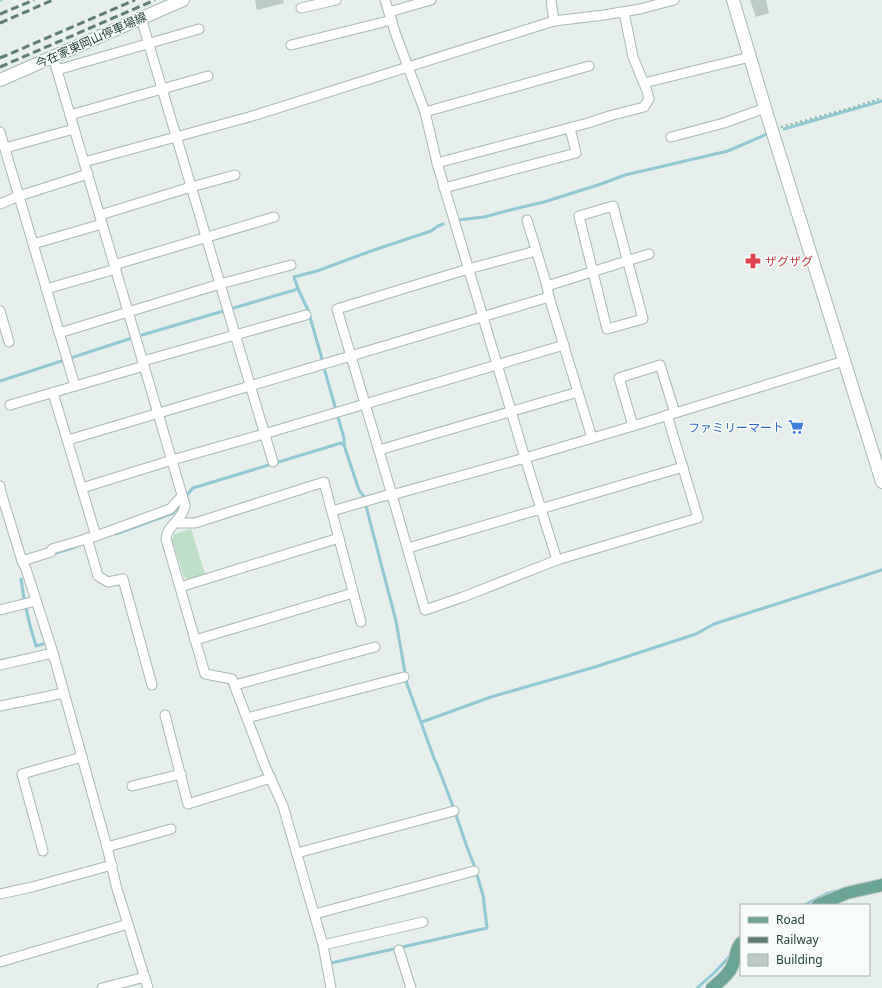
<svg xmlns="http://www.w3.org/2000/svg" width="882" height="988" viewBox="0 0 882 988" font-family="'Noto Sans','Noto Sans JP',sans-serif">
  <rect width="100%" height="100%" fill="#e6efeb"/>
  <path fill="#bfe0c8" d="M191 529 205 574 189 579 184 577 172 540 174 534Z"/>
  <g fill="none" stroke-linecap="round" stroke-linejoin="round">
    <g stroke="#8ec9d4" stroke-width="3">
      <path d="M0 0H1"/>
      <path d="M784 129 882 101"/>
      <path d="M458 220 484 217 514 209 544 202 601 184 625 175 728 151 767 134"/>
      <path d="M298 289 308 310 322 359"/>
      <path d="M142 335 298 289 294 277 317 271 371 251 431 231 438 226 443 224"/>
      <path d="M324 368 344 438V445L359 490 365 498 366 506 396 621 407 684 435 761 436 762 454 809 467 847 474 865 483 895 487 928 331 963"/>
      <path d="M0 381 132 338"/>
      <path d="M188 494 193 488 341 443 344 445"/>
      <path d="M116 534 173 513 178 507"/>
      <path d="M53 554 75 547"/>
      <path d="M21 579C24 602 29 624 36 646L43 644"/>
      <path d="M422 722 491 697 595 667 696 634 714 624 882 570"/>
      <path d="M804 905 826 894 836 891"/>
      <path d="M697 988 714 973 731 955"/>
    </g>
  </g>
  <g fill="#bbcac4">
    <path d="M255 0H283L284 3 257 10Z"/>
    <path d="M750 0H766L769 13 756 17Z"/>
  </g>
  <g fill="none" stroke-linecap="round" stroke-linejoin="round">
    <defs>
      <g id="minor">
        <path d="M385 0 396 35 425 112 437 163 525 458 557 560"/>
        <path d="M551 0 554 21"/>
        <path d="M301 8 336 0"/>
        <path d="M389 12 431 0"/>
        <path d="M141 18 273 462"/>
        <path d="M291 45 392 20"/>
        <path d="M53 57 185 505C183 520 166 526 166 539L205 674 232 679 265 766 283 806 323 945 331 988"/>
        <path d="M57 70 199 29"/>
        <path d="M644 83 750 57"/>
        <path d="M425 112 589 66"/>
        <path d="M70 115 208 76"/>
        <path d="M0 132 75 386"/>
        <path d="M671 137 724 123 765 108"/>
        <path d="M5 148 74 129"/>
        <path d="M84 162 249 117 554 21 604 15 640 9 674 0"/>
        <path d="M437 163 588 123 609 116 644 107 649 99 647 91 633 57 624 12"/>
        <path d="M444 188 576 153 570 128"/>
        <path d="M0 204 19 196 88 174"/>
        <path d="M613 206 643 319 607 329 579 216Z"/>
        <path d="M100 215 191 187 235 175"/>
        <path d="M527 220 547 286"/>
        <path d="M33 244 102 224"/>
        <path d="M536 251 468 269 337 309 392 495 425 610 463 597 557 560 698 518 667 415"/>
        <path d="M114 265 274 217"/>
        <path d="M46 289 116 269"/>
        <path d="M549 297 592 438"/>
        <path d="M0 311 9 342"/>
        <path d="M59 333 220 284 291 265"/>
        <path d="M143 361 306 315"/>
        <path d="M53 393 96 536"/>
        <path d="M10 405 144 366"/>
        <path d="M633 426 619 378 660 365 675 413"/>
        <path d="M68 440 250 386 549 297 547 286 649 254"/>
        <path d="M379 450 578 392"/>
        <path d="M0 486V489L22 561 26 569 53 653 107 847 117 889 148 988"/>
        <path d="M82 488 172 460 264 434 564 345"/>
        <path d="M332 511 384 496 399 493 525 458 633 426 844 361"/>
        <path d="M175 523H195L324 482 361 622"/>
        <path d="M87 538 98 576 108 582 123 579 152 685"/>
        <path d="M408 548 683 467"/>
        <path d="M22 561 51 552 52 549 96 536 170 509 182 496"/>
        <path d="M180 587 339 538"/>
        <path d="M0 610 36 601"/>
        <path d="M195 640 353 593"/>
        <path d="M0 665 53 653"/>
        <path d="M235 685 375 647"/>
        <path d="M0 706 64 693"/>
        <path d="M165 715 188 804 271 778"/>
        <path d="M247 718 404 677"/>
        <path d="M132 786 181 774"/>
        <path d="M107 847 171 829"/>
        <path d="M43 851 22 774 82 757"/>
        <path d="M297 853 454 811"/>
        <path d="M0 894 32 887 112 865"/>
        <path d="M315 914 474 871"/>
        <path d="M323 945 423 922"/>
        <path d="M399 950 411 988"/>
        <path d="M0 962 128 924"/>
        <path d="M102 988 145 977"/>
      </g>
      <path id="tertiary" d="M733 0 765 108 882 482"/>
      <path id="secondary" d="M0 80 183 0"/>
      <g id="primary">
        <path d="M818 905 847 893 882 885"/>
        <path d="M712 988C720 981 730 974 733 964 736 956 736 948 741 943"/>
      </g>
    </defs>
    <use href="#minor" stroke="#a8b8b2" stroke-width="11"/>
    <use href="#tertiary" stroke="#a8b8b2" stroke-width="14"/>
    <use href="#secondary" stroke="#a4bbb3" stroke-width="14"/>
    <use href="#primary" stroke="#c2cac8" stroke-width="14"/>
    <path stroke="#86b3a5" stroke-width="2" stroke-dasharray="2 3" stroke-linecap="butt" d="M781 127 854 107 882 98"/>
    <use href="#minor" stroke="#fff" stroke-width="9"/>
    <use href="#tertiary" stroke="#fff" stroke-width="12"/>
    <use href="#secondary" stroke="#fff" stroke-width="12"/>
    <use href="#primary" stroke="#6aa596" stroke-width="12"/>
    <g stroke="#5f7d75" stroke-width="3" stroke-dasharray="8 4" stroke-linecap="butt">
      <path d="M0 14 34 0"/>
      <path d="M0 23 53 0"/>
      <path d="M0 58 135 0"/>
      <path d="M0 67 155 0"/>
    </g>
  </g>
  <defs>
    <symbol id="pharmacy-bare" viewBox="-9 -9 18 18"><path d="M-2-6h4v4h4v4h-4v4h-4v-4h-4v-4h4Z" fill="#e0444e" stroke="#f7fbf9" stroke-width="2.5" paint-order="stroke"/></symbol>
    <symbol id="supermarket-bare" viewBox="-9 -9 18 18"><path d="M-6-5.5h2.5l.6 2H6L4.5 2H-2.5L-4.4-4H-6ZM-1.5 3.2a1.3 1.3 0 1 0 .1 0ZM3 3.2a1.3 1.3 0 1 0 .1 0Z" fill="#3f7fe0" stroke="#f7fbf9" stroke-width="2.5" paint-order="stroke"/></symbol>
  </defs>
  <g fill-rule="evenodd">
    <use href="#pharmacy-bare" x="742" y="250" width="22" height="22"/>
    <use href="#supermarket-bare" x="785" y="416" width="22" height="22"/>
  </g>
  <g text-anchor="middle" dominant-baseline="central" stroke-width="3" stroke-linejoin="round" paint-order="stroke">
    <g font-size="12" fill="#24423a" stroke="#f7fbf9">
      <text transform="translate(91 40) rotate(-24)">今在家東岡山停車場線</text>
    </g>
    <g font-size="12" fill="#be3a42" stroke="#f7fbf9" text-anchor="start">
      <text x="765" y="261">ザグザグ</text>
    </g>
    <g font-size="12" fill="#366cbe" stroke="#f7fbf9" text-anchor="end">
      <text x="784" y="427">ファミリーマート</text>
    </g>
  </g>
  <rect x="740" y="904" width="130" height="72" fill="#f7fbf9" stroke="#a3b1ad"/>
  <rect x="748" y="917" width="20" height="6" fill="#6aa596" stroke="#a3b1ad"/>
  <text x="776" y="924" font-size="12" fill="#24423a">Road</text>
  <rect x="748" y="937" width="20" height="6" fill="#5f7d75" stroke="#a3b1ad"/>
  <text x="776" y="944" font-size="12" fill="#24423a">Railway</text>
  <rect x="748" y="954" width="20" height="12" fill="#bbcac4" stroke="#a3b1ad"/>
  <text x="776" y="964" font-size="12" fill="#24423a">Building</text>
</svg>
